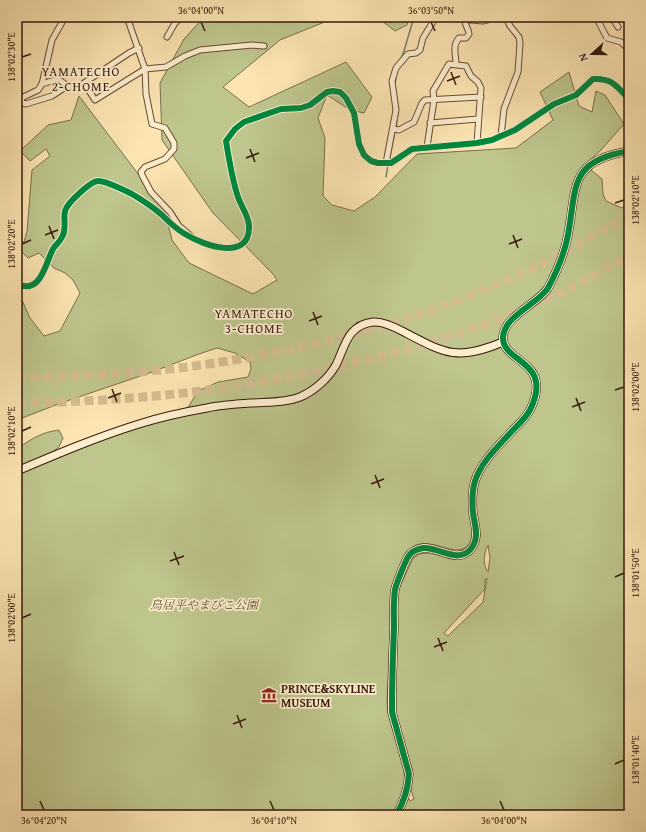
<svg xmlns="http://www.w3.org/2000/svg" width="646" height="832" viewBox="0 0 646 832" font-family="'Gentium Book Plus','Noto Serif JP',serif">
  <rect width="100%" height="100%" fill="#fce5b3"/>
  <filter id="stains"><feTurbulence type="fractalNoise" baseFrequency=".005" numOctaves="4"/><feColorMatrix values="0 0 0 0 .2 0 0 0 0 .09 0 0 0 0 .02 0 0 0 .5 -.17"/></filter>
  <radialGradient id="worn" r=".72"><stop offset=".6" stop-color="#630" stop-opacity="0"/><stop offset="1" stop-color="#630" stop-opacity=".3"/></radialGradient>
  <g fill="#bec58d" stroke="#7a6f4b" fill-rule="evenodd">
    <path d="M204 17H337L280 40 223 87 249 107 346 62 372 97 364 113 350 110 327 95 318 118 325 138 323 196 332 205 354 211 375 197 417 154 516 148 553 120 540 92 569 72 579 106 592 112 596 91 605 95 624 124 601 150 585 165 602 179 603 194 606 201 622 208 629 202V815H399L407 799H409L410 801 414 799 411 790 412 781V769L395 711 397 593 413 558 419 554 430 553 452 559H459L470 554 475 550 478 543 480 536 476 508V495L480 477 478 472 475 471C471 480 468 492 469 501 469 514 477 533 469 544 455 565 418 520 401 563L402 566 394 587 392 588 387 703 388 713 404 770 405 787 401 798 392 815H17V474L130 429 183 416 198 391 218 382 248 377 251 369 250 362 235 353 217 348 199 354 152 372 61 403 17 420V289L30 318 44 336 60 331 80 293 73 280 65 273 54 268 39 253 28 258 17 247V240L24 242 27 231 32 170 50 156 46 149 30 161 20 151 48 125 71 120 79 96 164 208 172 240 189 263 253 294 277 280 273 274 213 213 162 140 160 83 184 39ZM488 545 490 558 488 572C482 564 484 553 488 545ZM487 578 483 602 448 636 444 633 485 589V580Z"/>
    <path d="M377 17H410L407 25 395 31Z"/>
    <path d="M59 430 63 438 59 447 47 456 17 470V449C31 439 42 432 59 430Z"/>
  </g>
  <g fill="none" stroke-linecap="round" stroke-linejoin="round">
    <g stroke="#787b73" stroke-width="1.5">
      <path d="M401 59 404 51 414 17"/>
      <path d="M396 128 398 111 395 85 396 76"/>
      <path d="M389 161 395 131"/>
      <path d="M386 177 388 165"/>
    </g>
    <g stroke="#d4bc91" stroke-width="9" stroke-dasharray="9 4.5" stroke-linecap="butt">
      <path d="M17 378C74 376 131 374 187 367 343 346 497 300 629 214"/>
      <path d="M17 403C76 402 134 399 193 392 247 385 300 375 353 363 450 340 545 308 629 255"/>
    </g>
    <defs>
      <g id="street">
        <path d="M127 17 145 69 166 67 185 56 200 50 252 45 264 46"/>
        <path d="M596 17 607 38 621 42 629 49"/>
        <path d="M612 17 618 27"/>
        <path d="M167 37 175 23 181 17"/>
        <path d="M139 48 129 53 84 83 95 100 145 69 146 94 152 124 165 128 174 143V149L165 159 145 167 141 172 142 175 151 192 170 212 179 226 191 236"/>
        <path d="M456 64C456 55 452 46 459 38H466L469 34C469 29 464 24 465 20 473 18 486 25 491 17"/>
        <path d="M21 98 22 103 26 104 52 96 64 88 65 84 58 79 42 84"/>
        <path d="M17 100 38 90 42 84 52 40 65 17"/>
        <path d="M430 123 478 119"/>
        <path d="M393 129 399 130 414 122 422 103 425 100 481 97"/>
        <path d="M501 136 504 109 518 72 520 43 519 37 510 26 506 17"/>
        <path d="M427 147 434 100 433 91 449 64 466 66 471 76 478 82 481 88 477 143"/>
        <path d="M386 163 396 110 392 81 396 68 408 54 416 53 420 50 423 38 436 17"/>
        <path d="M17 284C41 295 45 264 53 249 55 245 60 242 62 237 67 229 63 219 65 211 67 203 91 181 98 181 106 181 124 190 132 194 142 200 153 207 162 215 169 222 176 229 185 234 203 245 251 263 249 225 248 215 241 206 238 197 232 179 229 159 226 141L235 129 244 122 281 109 301 108 310 105 327 92 333 91 340 92 346 98 354 113 359 144 364 155 371 161 378 163H391L412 149 477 143 492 140 501 136 515 130 554 104 576 95 593 79C613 78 616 86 629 99"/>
      </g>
      <g id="secondary">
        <path d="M17 471C57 454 97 437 139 424 161 417 184 412 207 408 221 405 237 404 252 403 268 402 285 403 300 397 314 391 328 379 336 365 345 347 347 325 373 322 383 321 395 327 404 332 446 354 457 361 503 342"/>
        <path d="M396 815C404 802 408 789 409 774L392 712V704C392 679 393 654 394 629 394 617 393 603 395 590 396 584 405 562 408 557 411 552 417 549 423 548 438 546 456 564 470 550 480 539 475 526 473 513 472 502 472 491 475 481 482 460 499 446 513 430 520 423 527 417 531 408 553 360 502 363 503 337 504 316 538 304 548 288 556 273 565 251 568 235 577 185 569 161 629 151"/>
      </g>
    </defs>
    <use href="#street" stroke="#674c34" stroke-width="7"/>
    <use href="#secondary" stroke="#351909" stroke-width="9"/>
    <use href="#street" stroke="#fdeece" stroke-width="5"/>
    <use href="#secondary" stroke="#fdeece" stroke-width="7"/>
    <defs>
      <g id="cycleway">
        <path d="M17 284C41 295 45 264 53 249 55 245 60 242 62 237 67 229 63 219 65 211 67 203 91 181 98 181 106 181 124 190 132 194 142 200 153 207 162 215 169 222 176 229 185 234 203 245 251 263 249 225 248 215 241 206 238 197 232 179 229 159 226 141L235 129 244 122 281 109 301 108 310 105 327 92 333 91 340 92 346 98 354 113 359 144 364 155 371 161 378 163H391L412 149 477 143 492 140 501 136 515 130 554 104 576 95 593 79C613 78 616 86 629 99"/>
        <path d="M396 815C404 802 408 789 409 774L392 712V704C392 679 393 654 394 629 394 617 393 603 395 590 396 584 405 562 408 557 411 552 417 549 423 548 438 546 456 564 470 550 480 539 475 526 473 513 472 502 472 491 475 481 482 460 499 446 513 430 520 423 527 417 531 408 553 360 502 363 503 337 504 316 538 304 548 288 556 273 565 251 568 235 577 185 569 161 629 151"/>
      </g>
    </defs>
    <use href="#cycleway" stroke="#fdeece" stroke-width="8"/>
    <use href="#cycleway" stroke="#00873e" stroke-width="6"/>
  </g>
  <path fill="none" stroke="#351909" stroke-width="1.5" d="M201 22 205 31M431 22 435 31M22 57 31 54M451 72 456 85M447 81 460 76M250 149 255 162M246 158 259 153M615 203 624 200M49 226 54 239M45 235 58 230M513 235 518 248M22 244 31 240M509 244 522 239M313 312 318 325M309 321 322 316M112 389 117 402M615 390 624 387M108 398 121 393M576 398 581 411M572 407 585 402M22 431 31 427M375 475 380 488M371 484 384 479M174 552 179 565M170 561 184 556M615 577 624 573M22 618 31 614M438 638 443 651M434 647 447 642M237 715 242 728M233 724 246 719M615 764 624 760M40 801 44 810M270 801 274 810M500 801 504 810"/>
  <defs>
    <symbol id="museum-bare" viewBox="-9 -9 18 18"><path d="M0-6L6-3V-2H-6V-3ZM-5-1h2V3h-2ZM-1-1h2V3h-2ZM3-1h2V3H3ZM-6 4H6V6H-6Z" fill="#8f2418" stroke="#fdeece" stroke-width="2.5" paint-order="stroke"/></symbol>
  </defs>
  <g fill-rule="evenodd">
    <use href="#museum-bare" x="258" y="684" width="22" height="22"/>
  </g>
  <g text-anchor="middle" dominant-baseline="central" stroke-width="3.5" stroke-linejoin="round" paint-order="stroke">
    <g font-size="12" font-style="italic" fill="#5e4d31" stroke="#fdeece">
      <text x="204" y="604">鳥居平やまびこ公園</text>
    </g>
    <g font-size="12" font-weight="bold" fill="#351909" stroke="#fdeece" text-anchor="start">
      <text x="281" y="688">PRINCE&amp;SKYLINE<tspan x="281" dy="14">MUSEUM</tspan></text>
    </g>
    <g font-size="13" letter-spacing="1" fill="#351909" stroke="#fdeece">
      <text x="81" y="71">YAMATECHO<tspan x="81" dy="15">2-CHOME</tspan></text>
      <text x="254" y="313">YAMATECHO<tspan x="254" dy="15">3-CHOME</tspan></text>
    </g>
  </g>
  <rect width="646" height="832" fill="none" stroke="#fce5b3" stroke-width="44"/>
  <g transform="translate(592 54) rotate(249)" stroke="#fdeece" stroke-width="3" paint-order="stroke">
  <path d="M0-3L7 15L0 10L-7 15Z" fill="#351909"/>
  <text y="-6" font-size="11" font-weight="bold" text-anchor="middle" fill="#351909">N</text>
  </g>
  <rect x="22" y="22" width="602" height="788" fill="none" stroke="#351909" stroke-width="1.5"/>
  <g font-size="10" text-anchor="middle" fill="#351909">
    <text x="201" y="14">36°04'00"N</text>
    <text x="431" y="14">36°03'50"N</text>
    <text transform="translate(11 57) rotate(-90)" y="4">138°02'30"E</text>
    <text transform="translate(635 200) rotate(-90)" y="4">138°02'10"E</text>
    <text transform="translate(11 244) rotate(-90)" y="4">138°02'20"E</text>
    <text transform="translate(635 387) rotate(-90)" y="4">138°02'00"E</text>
    <text transform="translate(11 431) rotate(-90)" y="4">138°02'10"E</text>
    <text transform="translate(635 573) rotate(-90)" y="4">138°01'50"E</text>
    <text transform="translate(11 618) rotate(-90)" y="4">138°02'00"E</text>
    <text transform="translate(635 760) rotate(-90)" y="4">138°01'40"E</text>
    <text x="44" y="824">36°04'20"N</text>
    <text x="274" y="824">36°04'10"N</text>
    <text x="504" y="824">36°04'00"N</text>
  </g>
  <rect width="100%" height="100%" filter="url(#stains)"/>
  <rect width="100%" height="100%" fill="url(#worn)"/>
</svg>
